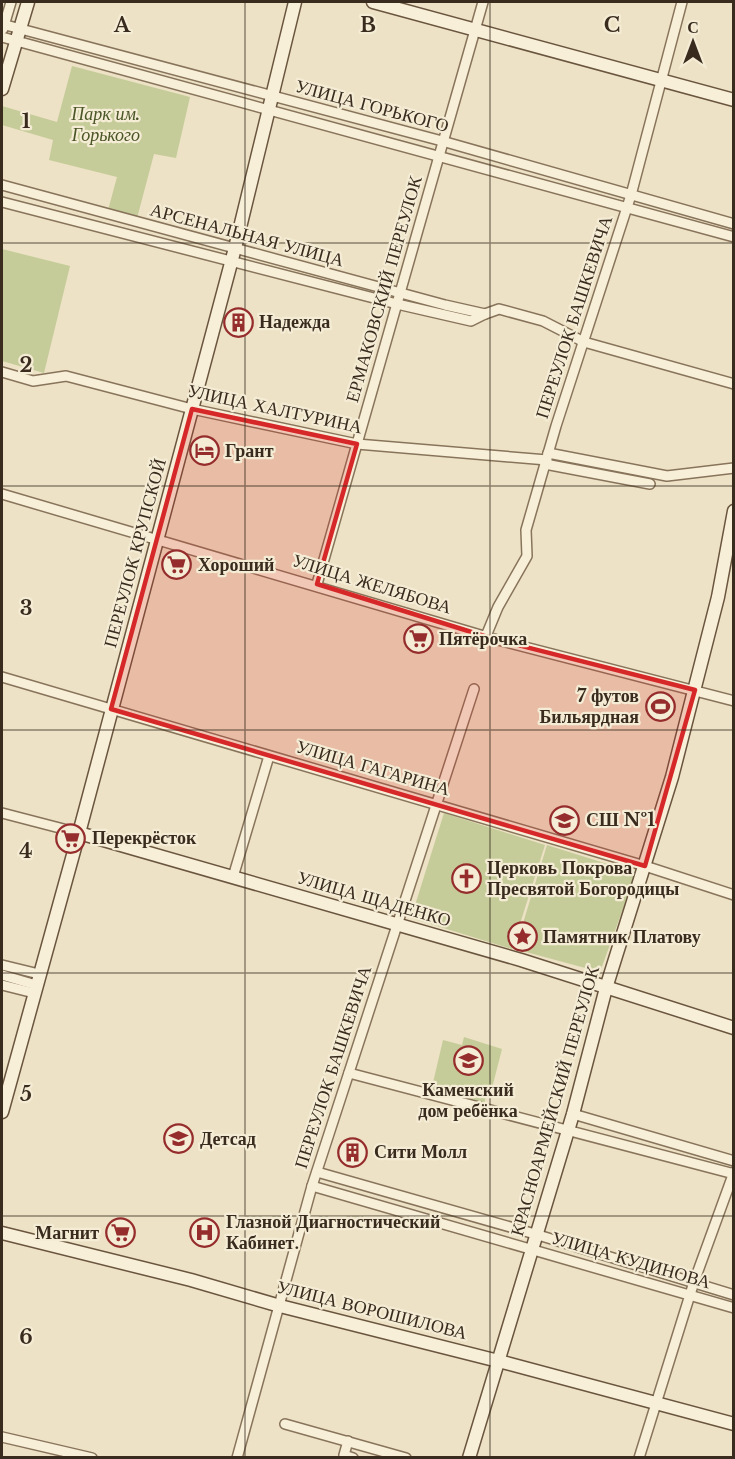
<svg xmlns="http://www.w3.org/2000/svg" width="735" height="1459" viewBox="0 0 735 1459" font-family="'Libre Baskerville',serif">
  <rect width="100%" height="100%" fill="#ede2c5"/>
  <g fill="#c5cc99">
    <path d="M72 66 190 97 176 158 154 154 136 222 107 214 117 177 49 160 53 140 2 125V106L57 122Z"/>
    <path d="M2 249 70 266 44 373 2 361Z"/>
    <path d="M444 813 545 845 512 949 411 918Z"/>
    <path d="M547 845 636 873 600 972 515 949Z"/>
    <path d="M464 1037 502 1049 491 1092 487 1091 484 1105 431 1091 443 1040 462 1045Z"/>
  </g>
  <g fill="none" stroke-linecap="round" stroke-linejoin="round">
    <defs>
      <g id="street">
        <path d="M2 24 442 141 734 224"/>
        <path d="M3 29 11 2"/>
        <path d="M2 37 734 237"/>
        <path d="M2 185 445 305 485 314 499 309 543 321 584 342 734 384"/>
        <path d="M2 202 397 304 471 321 485 314"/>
        <path d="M2 372 33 381 66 376 192 409 357 444 547 460"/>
        <path d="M548 453 667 476 734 468"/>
        <path d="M545 464 650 484"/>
        <path d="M2 494 494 639 734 701"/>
        <path d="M317 584 483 2"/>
        <path d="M486 636 498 607 527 556 526 530 556 426 631 195 682 2"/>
        <path d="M2 677 645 866 734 895"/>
        <path d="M2 813 79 833"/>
        <path d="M233 877 269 756"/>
        <path d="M2 965 39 974"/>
        <path d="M2 975 36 985"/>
        <path d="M2 985 34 993"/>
        <path d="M349 1073 734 1174"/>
        <path d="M573 1114 734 1161"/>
        <path d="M317 1172 535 1234 734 1295"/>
        <path d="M312 1186 734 1308"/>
        <path d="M285 1424 406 1458"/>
        <path d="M2 1437 92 1458"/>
        <path d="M348 1441 344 1455 353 1458"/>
        <path d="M237 1458 312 1186 474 689"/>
        <path d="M639 1458 694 1282 734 1172"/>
      </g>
      <g id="secondary">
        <path d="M373 2 734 100"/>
        <path d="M2 89 28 2"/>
        <path d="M79 833 521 960 734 1028"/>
        <path d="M2 1112 79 833 235 248 295 2"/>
        <path d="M2 1233 191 1280 280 1306 510 1364 734 1424"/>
        <path d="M469 1458 573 1114 606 988 672 777 718 597 734 511"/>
      </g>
    </defs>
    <use href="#street" stroke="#88745b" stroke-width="12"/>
    <use href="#secondary" stroke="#6a553f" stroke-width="15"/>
    <use href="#street" stroke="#f8efd9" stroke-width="9"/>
    <use href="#secondary" stroke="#f8efd9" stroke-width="12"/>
  </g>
  <path fill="#d62828" fill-opacity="0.2" stroke="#d62828" stroke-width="4.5" stroke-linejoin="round" d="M192 409 357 444 317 584 494 639 695 690 645 866 111 709Z"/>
  <path fill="none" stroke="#392c1f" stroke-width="1.5" stroke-opacity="0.55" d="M245 2V1458M490 2V1458M2 243H734M2 486H734M2 730H734M2 973H734M2 1216H734"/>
  <defs>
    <symbol id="building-ring" viewBox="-11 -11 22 22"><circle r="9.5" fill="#f5ecd5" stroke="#962d2d" stroke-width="1.5"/><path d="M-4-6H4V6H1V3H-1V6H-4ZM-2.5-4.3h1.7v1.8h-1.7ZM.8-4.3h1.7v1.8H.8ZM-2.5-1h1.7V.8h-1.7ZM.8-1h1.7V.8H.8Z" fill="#962d2d"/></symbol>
    <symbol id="hotel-ring" viewBox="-11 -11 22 22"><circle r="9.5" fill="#f5ecd5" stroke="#962d2d" stroke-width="1.5"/><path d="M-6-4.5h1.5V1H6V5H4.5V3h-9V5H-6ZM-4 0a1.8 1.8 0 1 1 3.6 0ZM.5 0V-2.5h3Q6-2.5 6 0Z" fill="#962d2d"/></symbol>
    <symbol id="supermarket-ring" viewBox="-11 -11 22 22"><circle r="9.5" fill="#f5ecd5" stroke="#962d2d" stroke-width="1.5"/><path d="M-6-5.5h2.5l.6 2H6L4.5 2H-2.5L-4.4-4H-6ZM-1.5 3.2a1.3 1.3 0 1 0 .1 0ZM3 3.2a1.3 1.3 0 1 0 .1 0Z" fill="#962d2d"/></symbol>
    <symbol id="stadium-ring" viewBox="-11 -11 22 22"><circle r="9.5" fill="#f5ecd5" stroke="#962d2d" stroke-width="1.5"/><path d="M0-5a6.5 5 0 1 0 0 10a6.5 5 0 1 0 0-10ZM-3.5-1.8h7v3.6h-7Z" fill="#962d2d"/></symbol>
    <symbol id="school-ring" viewBox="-11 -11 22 22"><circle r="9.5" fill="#f5ecd5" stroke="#962d2d" stroke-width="1.5"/><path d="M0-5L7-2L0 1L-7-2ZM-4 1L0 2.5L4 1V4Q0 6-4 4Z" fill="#962d2d"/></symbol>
    <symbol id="church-ring" viewBox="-11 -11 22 22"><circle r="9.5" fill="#f5ecd5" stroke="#962d2d" stroke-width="1.5"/><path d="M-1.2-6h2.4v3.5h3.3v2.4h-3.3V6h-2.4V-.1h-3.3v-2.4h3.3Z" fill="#962d2d"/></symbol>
    <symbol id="sight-ring" viewBox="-11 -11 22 22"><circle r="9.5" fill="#f5ecd5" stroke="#962d2d" stroke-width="1.5"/><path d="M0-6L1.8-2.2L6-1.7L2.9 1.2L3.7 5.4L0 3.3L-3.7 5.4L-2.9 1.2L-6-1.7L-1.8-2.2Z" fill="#962d2d"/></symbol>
    <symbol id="hospital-ring" viewBox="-11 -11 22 22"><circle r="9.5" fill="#f5ecd5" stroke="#962d2d" stroke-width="1.5"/><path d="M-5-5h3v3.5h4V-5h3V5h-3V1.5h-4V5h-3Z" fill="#962d2d"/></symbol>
  </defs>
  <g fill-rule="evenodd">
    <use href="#building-ring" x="222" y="306" width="33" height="33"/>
    <use href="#hotel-ring" x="188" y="434" width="33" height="33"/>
    <use href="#supermarket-ring" x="160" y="548" width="33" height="33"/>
    <use href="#supermarket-ring" x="402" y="622" width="33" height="33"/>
    <use href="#stadium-ring" x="644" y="690" width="33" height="33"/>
    <use href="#school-ring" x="548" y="804" width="33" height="33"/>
    <use href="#supermarket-ring" x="54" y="822" width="33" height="33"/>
    <use href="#church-ring" x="450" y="862" width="33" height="33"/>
    <use href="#sight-ring" x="506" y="920" width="33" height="33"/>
    <use href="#school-ring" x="452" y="1044" width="33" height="33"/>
    <use href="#school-ring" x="162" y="1122" width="33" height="33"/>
    <use href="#building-ring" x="336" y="1136" width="33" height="33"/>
    <use href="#hospital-ring" x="188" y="1216" width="33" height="33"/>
    <use href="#supermarket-ring" x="104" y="1216" width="33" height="33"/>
  </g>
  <g text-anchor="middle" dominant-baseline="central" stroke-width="4.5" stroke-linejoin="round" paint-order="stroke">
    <g font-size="18" fill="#392c1f" stroke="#f5ecd5">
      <text transform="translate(372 106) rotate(15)">УЛИЦА ГОРЬКОГО</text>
      <text transform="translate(247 235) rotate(15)">АРСЕНАЛЬНАЯ УЛИЦА</text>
      <text transform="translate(384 289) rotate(-74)">ЕРМАКОВСКИЙ ПЕРЕУЛОК</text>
      <text transform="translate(574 317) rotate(-72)">ПЕРЕУЛОК БАШКЕВИЧА</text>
      <text transform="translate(275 409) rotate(12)">УЛИЦА ХАЛТУРИНА</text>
      <text transform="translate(135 553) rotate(-75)">ПЕРЕУЛОК КРУПСКОЙ</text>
      <text transform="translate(372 584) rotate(17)">УЛИЦА ЖЕЛЯБОВА</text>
      <text transform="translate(373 768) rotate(16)">УЛИЦА ГАГАРИНА</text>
      <text transform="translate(374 899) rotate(16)">УЛИЦА ЩАДЕНКО</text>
      <text transform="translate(333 1067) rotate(-72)">ПЕРЕУЛОК БАШКЕВИЧА</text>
      <text transform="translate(555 1101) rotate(-74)">КРАСНОАРМЕЙСКИЙ ПЕРЕУЛОК</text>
      <text transform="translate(631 1260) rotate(16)">УЛИЦА КУДИНОВА</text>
      <text transform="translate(372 1310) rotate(14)">УЛИЦА ВОРОШИЛОВА</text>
    </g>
    <g font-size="18" font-style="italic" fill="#495526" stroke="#f5ecd5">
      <text x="106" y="114">Парк им.<tspan x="106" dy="21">Горького</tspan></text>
    </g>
    <g font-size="18" font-weight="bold" fill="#392c1f" stroke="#f5ecd5" text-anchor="start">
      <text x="259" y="322">Надежда</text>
      <text x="225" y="451">Грант</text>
      <text x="198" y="565">Хороший</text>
      <text x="439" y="639">Пятёрочка</text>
      <text x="639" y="696" text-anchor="end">7 футов<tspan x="639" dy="21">Бильярдная</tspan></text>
      <text x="586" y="820">СШ №1</text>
      <text x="92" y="838">Перекрёсток</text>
      <text x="487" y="868">Церковь Покрова<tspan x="487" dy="21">Пресвятой Богородицы</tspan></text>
      <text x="543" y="937">Памятник Платову</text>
      <text x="468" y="1090" text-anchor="middle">Каменский<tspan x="468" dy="21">дом ребёнка</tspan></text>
      <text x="200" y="1139">Детсад</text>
      <text x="374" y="1152">Сити Молл</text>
      <text x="226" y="1222">Глазной Диагностический<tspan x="226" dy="21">Кабинет.</tspan></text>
      <text x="99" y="1233" text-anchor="end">Магнит</text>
    </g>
  </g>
  <g font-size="20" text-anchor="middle" font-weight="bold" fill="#392c1f" stroke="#f5ecd5" stroke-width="4.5" stroke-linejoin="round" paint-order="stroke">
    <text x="122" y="32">A</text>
    <text x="368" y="32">B</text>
    <text x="612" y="32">C</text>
    <text x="26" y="128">1</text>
    <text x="26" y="372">2</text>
    <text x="26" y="615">3</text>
    <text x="26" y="858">4</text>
    <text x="26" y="1101">5</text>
    <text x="26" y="1344">6</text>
  </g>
  <rect width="735" height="1459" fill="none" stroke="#392c1f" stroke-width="6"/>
  <g transform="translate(693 42)" stroke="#f5ecd5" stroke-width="4.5" paint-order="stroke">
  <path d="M0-4.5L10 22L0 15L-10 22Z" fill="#392c1f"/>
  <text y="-9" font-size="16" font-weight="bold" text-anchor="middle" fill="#392c1f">С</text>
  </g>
</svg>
